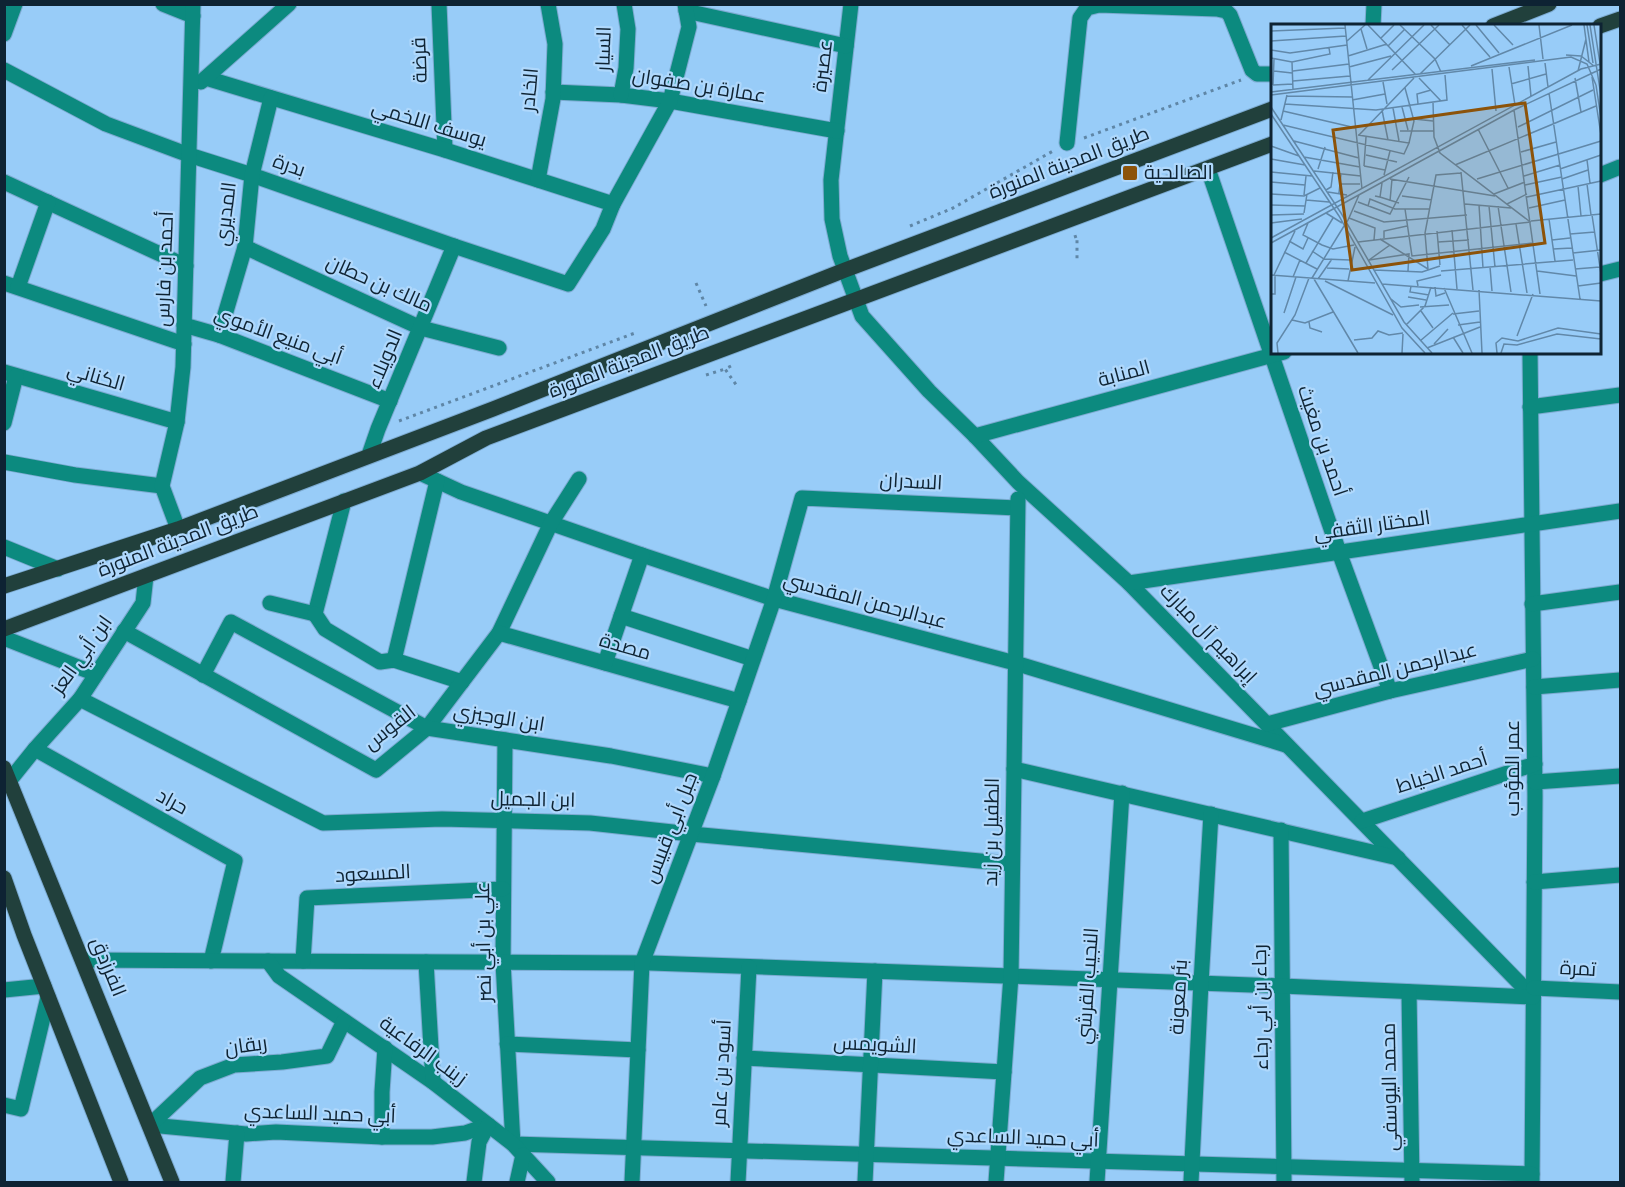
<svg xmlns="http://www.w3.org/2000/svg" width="1625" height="1187" viewBox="0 0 1625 1187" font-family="'Source Sans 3',Cairo,sans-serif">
  <rect width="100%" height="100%" fill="#98ccf8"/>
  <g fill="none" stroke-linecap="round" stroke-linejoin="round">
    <defs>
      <g id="minor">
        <path d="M163 4 193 16"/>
        <path d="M439 4 445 150"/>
        <path d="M851 4 831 180 832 219 840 256 862 316 929 391 975 436 1018 482 1129 583 1533 997"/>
        <path d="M686 11 846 46"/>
        <path d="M1373 26 1374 4"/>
        <path d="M4 34 15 4"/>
        <path d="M4 70 106 124 189 155 252 175 454 246 568 284 603 229 613 204 445 150 206 78"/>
        <path d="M201 82 289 4"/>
        <path d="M553 92 621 95 670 101 837 131"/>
        <path d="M621 95 626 68 628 29 624 4"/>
        <path d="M1067 143 1080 18 1087 8 1099 5 1217 9 1226 11 1230 15 1252 70 1257 74H1272"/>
        <path d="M1208 169 1339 552 1390 691"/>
        <path d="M1600 175 1620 167"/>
        <path d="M538 180 553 99 555 44 548 4"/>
        <path d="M4 182 186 266"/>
        <path d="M613 204 670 101 689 27 685 4"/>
        <path d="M245 247 421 328 499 348"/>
        <path d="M1600 274 1620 269"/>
        <path d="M4 283 184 344"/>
        <path d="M18 287 48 202"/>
        <path d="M184 325 219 335 390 401"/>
        <path d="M219 335 245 247 252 175 271 98"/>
        <path d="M1530 352 1535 796 1532 1182"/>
        <path d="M4 372 177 422"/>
        <path d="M1530 407 1620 395"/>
        <path d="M4 423 16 376"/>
        <path d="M975 436 1284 352"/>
        <path d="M369 455 378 429 454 246"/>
        <path d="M4 462 75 475 162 486"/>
        <path d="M420 473 461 492 642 555 774 599 1015 663 1286 745"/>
        <path d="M178 529 162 486 177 422 183 367 193 4"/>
        <path d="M4 547 58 569"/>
        <path d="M1129 583 1620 511"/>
        <path d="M270 603 315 614 344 501"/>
        <path d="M1532 604 1620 592"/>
        <path d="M315 614 325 629 380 662 394 660 462 682"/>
        <path d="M621 616 753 659"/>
        <path d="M124 631 376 770 427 728 499 633 551 523 579 479"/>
        <path d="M499 633 739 701"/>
        <path d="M4 638 96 674"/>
        <path d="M394 660 437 481"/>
        <path d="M605 663 642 555"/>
        <path d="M203 675 231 622 427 728 611 756 713 776"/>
        <path d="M1534 687 1620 680"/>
        <path d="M80 699 323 823 442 819 590 823 691 834 1012 864"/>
        <path d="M1267 724 1390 691 1533 659"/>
        <path d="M505 740 503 962 513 1144 1532 1174"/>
        <path d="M35 749 80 699 143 603 146 576"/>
        <path d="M1014 769 1398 858"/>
        <path d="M10 780 35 749 235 861 211 961"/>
        <path d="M1535 782 1620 776"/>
        <path d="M1362 821 1535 764"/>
        <path d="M1281 830 1284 1182"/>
        <path d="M1534 882 1620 875"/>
        <path d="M83 960 651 963 1282 986 1533 997"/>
        <path d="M268 961 279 976 433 1082 513 1144 548 1182"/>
        <path d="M303 961 307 898 503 889"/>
        <path d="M426 962 433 1082"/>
        <path d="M1534 988 1620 992"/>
        <path d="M4 990 44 986"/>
        <path d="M1409 992 1412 1182"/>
        <path d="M507 1044 638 1050"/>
        <path d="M744 1058 1004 1072"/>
        <path d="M4 1105 21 1109 48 997"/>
        <path d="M150 1125 246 1134 276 1132 382 1137H432L465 1133 488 1125"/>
        <path d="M150 1125 200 1078 234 1065 282 1062 327 1056 344 1021"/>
        <path d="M382 1137V1092L385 1048"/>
        <path d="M233 1182 237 1133"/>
        <path d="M474 1182 479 1142 488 1125"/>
        <path d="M517 1182 523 1155"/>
        <path d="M632 1182 642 963 713 776 739 701 774 599 802 498 1017 508"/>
        <path d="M738 1182 749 967"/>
        <path d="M865 1182 875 971"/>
        <path d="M996 1182 1011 976 1018 499"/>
        <path d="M1097 1182 1122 793"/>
        <path d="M1191 1182 1201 983 1211 814"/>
      </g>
      <g id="major">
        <path d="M1493 26 1549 4"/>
        <path d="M1600 26 1620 19"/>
        <path d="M4 586 178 529 493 409 845 270 1272 109"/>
        <path d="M4 629 420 473 486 438 1272 144"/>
        <path d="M4 768 172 1182"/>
        <path d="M4 878 24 935 121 1182"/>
      </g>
    </defs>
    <use href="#minor" stroke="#7caad1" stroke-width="17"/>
    <use href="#major" stroke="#7caad1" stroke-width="17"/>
    <g stroke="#5f86a6" stroke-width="3" stroke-dasharray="3 4.5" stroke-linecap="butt">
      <path d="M1084 138 1241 80"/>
      <path d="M910 226 953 208 1053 151"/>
      <path d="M1074 237 1077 236V261"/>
      <path d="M696 283 706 306"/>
      <path d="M731 366 725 369 737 386"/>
      <path d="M706 375 725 369"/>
      <path d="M399 421 635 333"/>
    </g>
    <use href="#minor" stroke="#0c8a7f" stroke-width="15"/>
    <use href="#major" stroke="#21403c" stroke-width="15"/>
  </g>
  <rect fill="#8c530a" stroke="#afd8fc" stroke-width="2" x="1122" y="165" width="16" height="16" rx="3"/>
  <g text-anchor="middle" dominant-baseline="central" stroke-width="4.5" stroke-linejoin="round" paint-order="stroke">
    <g font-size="20" fill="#0e2333" stroke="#afd8fc">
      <text transform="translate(604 49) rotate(-88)">السيار</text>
      <text transform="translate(420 60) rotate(-92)">قرضة</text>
      <text transform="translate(823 66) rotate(-83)">عصيرة</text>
      <text transform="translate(699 86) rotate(9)">عمارة بن صفوان</text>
      <text transform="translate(530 90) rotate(-85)">الخادر</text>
      <text transform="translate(429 124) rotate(17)">يوسف اللخمي</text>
      <text transform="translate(1069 163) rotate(-21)">طريق المدينة المنورة</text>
      <text transform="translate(289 166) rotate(19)">بدرة</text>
      <text transform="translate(226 214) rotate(-83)">المديري</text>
      <text transform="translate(165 269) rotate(-88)">أحمد بن فارس</text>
      <text transform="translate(379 284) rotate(24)">مالك بن حطان</text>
      <text transform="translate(278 336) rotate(20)">أبي منيع الأموي</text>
      <text transform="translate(385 359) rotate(-67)">الدويلاء</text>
      <text transform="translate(629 362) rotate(-21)">طريق المدينة المنورة</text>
      <text transform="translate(1124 374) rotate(-15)">المنابة</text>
      <text transform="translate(96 377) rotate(16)">الكناني</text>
      <text transform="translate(1322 441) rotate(71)">أحمد بن مغيث</text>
      <text transform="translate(911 482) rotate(3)">السدران</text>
      <text transform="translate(1372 526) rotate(-8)">المختار الثقفي</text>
      <text transform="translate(178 541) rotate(-21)">طريق المدينة المنورة</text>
      <text transform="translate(865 601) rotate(15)">عبدالرحمن المقدسي</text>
      <text transform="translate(1208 634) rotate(46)">إبراهيم آل مبارك</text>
      <text transform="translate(625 647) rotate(16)">مصدة</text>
      <text transform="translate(82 655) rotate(-55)">ابن أبي العز</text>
      <text transform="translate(1395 670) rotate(-14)">عبدالرحمن المقدسي</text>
      <text transform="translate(499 718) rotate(9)">ابن الوجيزي</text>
      <text transform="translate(390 728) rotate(-38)">القوس</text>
      <text transform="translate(1513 768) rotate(-90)">عمر المؤدب</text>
      <text transform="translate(1442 773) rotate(-18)">أحمد الخياط</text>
      <text transform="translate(533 800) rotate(1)">ابن الجميل</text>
      <text transform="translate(172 802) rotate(29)">حراد</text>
      <text transform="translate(671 828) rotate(-69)">جبل أبي قبيس</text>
      <text transform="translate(992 832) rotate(-89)">الطفيل بن زيد</text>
      <text transform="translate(373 874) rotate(-3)">المسعود</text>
      <text transform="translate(484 942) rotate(-91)">علي بن أبي نصر</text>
      <text transform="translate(108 967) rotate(68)">الفرزدق</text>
      <text transform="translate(1578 969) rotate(3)">تمرة</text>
      <text transform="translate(1088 986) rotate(-86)">النجيب القرشي</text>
      <text transform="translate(1179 997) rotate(-87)">بئر معونة</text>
      <text transform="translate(1261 1007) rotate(-91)">رجاء بن أبي رجاء</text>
      <text transform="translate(875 1045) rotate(3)">الشويمس</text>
      <text transform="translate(246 1046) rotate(-8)">ربقان</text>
      <text transform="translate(423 1051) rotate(36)">زينب الرفاعية</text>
      <text transform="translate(722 1073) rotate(-87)">أسود بن عامر</text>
      <text transform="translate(1390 1087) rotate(-91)">محمد اليوسفي</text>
      <text transform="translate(320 1114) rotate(2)">أبي حميد الساعدي</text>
      <text transform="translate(1023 1138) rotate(2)">أبي حميد الساعدي</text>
    </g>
    <g font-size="20" fill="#0e2333" stroke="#afd8fc" text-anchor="start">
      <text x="1144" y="173">الصالحية</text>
    </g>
  </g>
  <g transform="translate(1271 24)">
    <rect width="330" height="330" fill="#98ccf8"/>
    <path fill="none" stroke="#6188a9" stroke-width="1.5" d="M74 1 91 165M97 1 145 51M129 1 164 35 170 48M160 1 179 21M191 1 219 33M205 1 228 29M223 1 242 21M268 1 272 35M313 1 318 38M316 1 322 39M319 1 330 72M323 1 330 46M90 5 96 25M0 7 74 4M110 14 123 1M0 17 75 12M76 17 94 1M117 22 134 5M0 26 19 29 76 21M295 31 310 32 323 42M77 32 116 20M0 34 21 38 59 30 58 24M21 38 22 66M274 39 277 63M200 42 301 1M257 42 260 72M78 43 120 32M238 43 244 81M221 45 225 87M121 46 168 1M3 47 21 49M22 47 78 40M307 47 315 15M149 50 199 1M321 53 330 111M148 54 170 77M304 54 310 88M97 56 153 1M22 57 79 52M112 58 116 80M240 60 275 50M2 61 3 35M2 61 22 60M325 61 330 94M134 64 143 97 138 119M0 68 264 36M278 69 309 275M0 71 300 33 316 40 325 61M16 72 81 73M81 76 114 70M162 78 163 113 169 129 258 197M14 80 105 86 176 76 174 51M147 80 146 70 160 66M0 83 70 189 133 298 161 329M131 83 137 106M122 84 128 117M111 86 117 116M243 86 269 270M12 87 85 104M0 90 68 192 131 304 154 329M143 95 162 97M10 96 16 71M12 101 133 130 138 119 87 111M247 103 322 66M207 105 237 164M129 107H163M88 111 143 54M23 117 88 134M0 122 28 132M250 128 285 118M95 131 126 138M33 133 89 143M0 135 34 141M316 136 319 159M184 141 325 82M93 142 95 113M93 142 114 146M47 145 54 123M289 145 330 131M43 147 90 152M0 148 41 152M190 148 202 266M113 151 119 127M253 152 289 141M119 155 224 172M206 155 330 117M291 155 317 146M0 158 34 161M69 160H89M316 160 320 191M254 161 291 153M307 162 310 192M55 166 60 163 62 148M57 168 76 171M68 169 70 150M0 170 33 172 49 164M223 170 254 158M33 171 35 152M104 172 109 173 111 159M131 172 161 176M109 173 128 179M256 173 330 157M35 176 58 178M119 177 121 155M87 178 119 190 138 153M194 180 240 184M236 180 256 170M0 181 34 182M208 181 212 244M97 182 99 175 124 185H159M218 182 224 243M227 182 240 268M258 184 294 176M134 185 141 232 262 219M83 187 113 198 196 191M33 189 36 170M55 189 71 199M0 191 33 190M321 191 330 250M78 194 88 171M278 195 284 237M260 197 330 190M76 198 78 194 104 204 103 216M0 199 31 195M37 199 32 211 51 221 62 225 83 221M245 200 256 269M181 206 186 265M166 207 169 241M299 210 324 208M0 214 310 45 330 40M113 214V207L136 202M109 215 157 245M281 216 299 214M18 217 32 225 37 214M87 218 260 198M167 218 198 216M0 219 243 86 330 45M282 225 301 224M41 227 53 235 79 236M13 228 46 245M302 229 330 226M98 236 138 230 137 247M98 236 119 221M35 239 62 194M219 243 221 267M56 244 78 245M157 245 154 209 165 151 190 149M304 245 329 243M103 246 151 248 169 242M170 247 302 236M266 247 305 252M0 251 104 259M3 251 24 207M22 253 29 236M41 254 73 202M43 255 87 329M47 255 61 235M54 257 122 291M77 257 84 223M111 260 330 277M140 262 139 268 158 271M147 262 146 257 170 251M307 262 330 259M164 263 165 272 174 269M173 264 201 329M208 266 211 329M0 270H4V251M137 273 155 276M120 275 130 283 148 281M149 283 178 281M150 287 162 304M13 289 25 253M182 290 208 287M21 296 34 299 62 288M38 298 39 304 51 308M135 301 154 282 160 263M187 301 209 298M246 312 262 270M182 313 192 329M83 316 101 314 107 307 118 311 132 309M149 317 182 289M163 320 177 305M156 324 209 303M7 329 6 319 24 291 38 254M131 329 132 310M226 329 225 319 231 314 247 317 287 304 330 310M230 329 233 320 246 321 286 310 330 315"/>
    <path fill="#8c530a" fill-opacity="0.15" stroke="#8c530a" stroke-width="3" d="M254 79 274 219 81 246 62 106Z"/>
    <rect width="330" height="330" fill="none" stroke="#0e2333" stroke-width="3"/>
  </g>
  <rect width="1625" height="1187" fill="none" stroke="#0e2333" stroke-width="12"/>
</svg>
